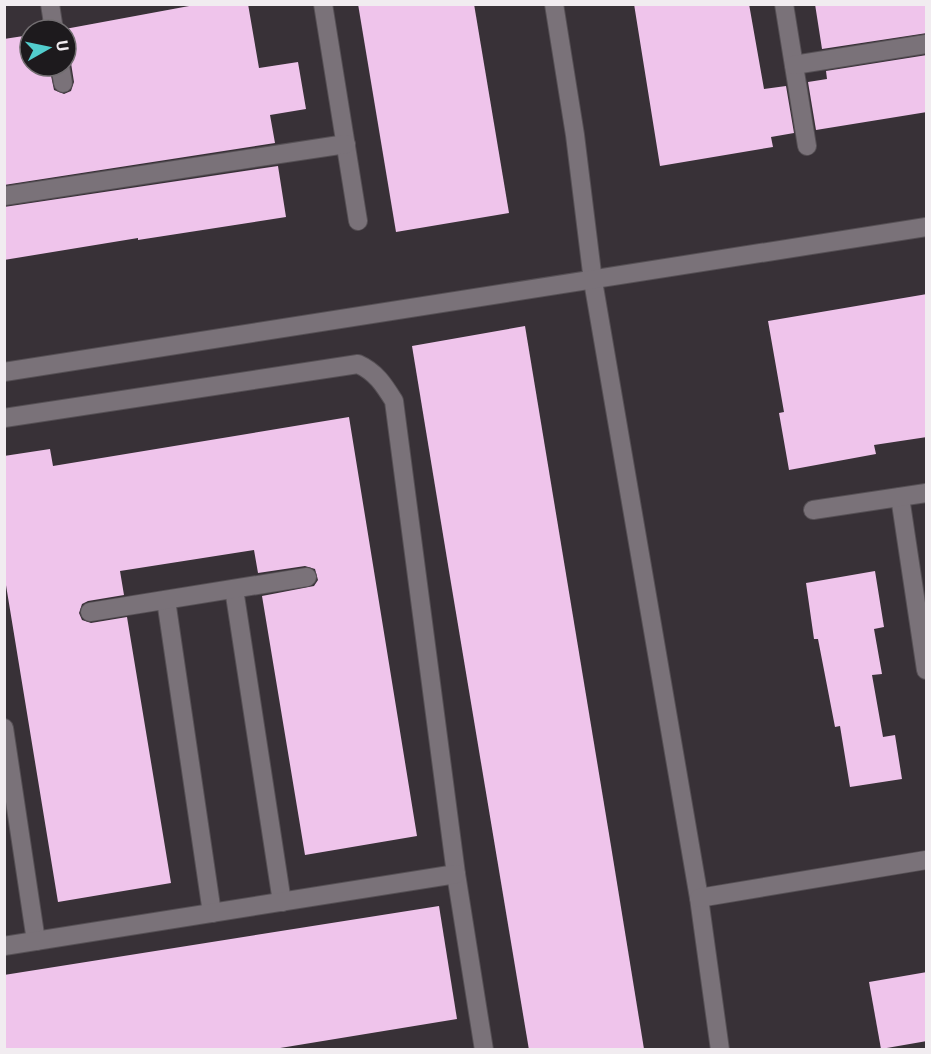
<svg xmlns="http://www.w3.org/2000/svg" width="931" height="1054" viewBox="0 0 931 1054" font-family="Roboto,sans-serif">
  <rect width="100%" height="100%" fill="#383137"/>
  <g fill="#efc4eb">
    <path d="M200 4H248L259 68 298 62 306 109 270 115 275 143 4 185V39L30 35V66H49L54 90 64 94 71 91 74 82 71 63 66 57 65 29Z"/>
    <path d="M358 4H474L509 213 396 232Z"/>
    <path d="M634 4H701L707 6 749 4 764 89 786 86 794 133 771 137 773 147 660 166Z"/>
    <path d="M815 4H927V33L822 49Z"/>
    <path d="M927 55V112L816 130 808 82 827 79 826 71Z"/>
    <path d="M278 166 286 217 138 240V238L4 260V207Z"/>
    <path d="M927 294V437L874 445 876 454 789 470 779 413 784 412 768 321Z"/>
    <path d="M525 326 611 846 644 1049 529 1050 449 571 412 346Z"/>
    <path d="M349 417 417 836 305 855 262 596 314 586 318 580 315 569 305 566 258 573 254 550 120 571 124 595 88 601 82 604 79 613 82 620 91 623 127 617 171 883 58 902 4 573V456L50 449 53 466Z"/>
    <path d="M875 571 884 627 874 629 882 674 872 675 883 737 895 735 902 779 850 787 840 726 835 727 818 639H814L806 583Z"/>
    <path d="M439 906 457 1019 268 1050H4V975Z"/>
    <path d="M927 972V1041L881 1049 869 982Z"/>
  </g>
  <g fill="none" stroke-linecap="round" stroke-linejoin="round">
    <defs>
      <g id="minor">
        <path d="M50 4 54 30"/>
        <path d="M323 4 358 221"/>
        <path d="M554 4 575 135 593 281 699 898 720 1050"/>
        <path d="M784 4 807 146"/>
        <path d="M794 65 926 44"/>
        <path d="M60 66 63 83"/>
        <path d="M4 196 346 144"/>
        <path d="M4 418 358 364C376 372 384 385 394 401L456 874 484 1050"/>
        <path d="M900 497 926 670"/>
        <path d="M813 510 926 493"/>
        <path d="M234 589 282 902"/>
        <path d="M166 600 212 913"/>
        <path d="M90 612 307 577"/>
        <path d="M4 728 36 941"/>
        <path d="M699 898 926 860"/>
        <path d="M4 946 456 874"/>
      </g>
      <path id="tertiary" d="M4 372 926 227"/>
    </defs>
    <use href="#minor" stroke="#565055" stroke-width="20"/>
    <use href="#tertiary" stroke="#565055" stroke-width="20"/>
    <use href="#minor" stroke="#7a7279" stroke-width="18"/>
    <use href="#tertiary" stroke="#7a7279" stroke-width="18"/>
  </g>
  <rect width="931" height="1054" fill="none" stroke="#f1ecf0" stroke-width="12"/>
  <g transform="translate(48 48) rotate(81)"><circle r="28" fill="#1d1a1d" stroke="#726e71" stroke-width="1.5"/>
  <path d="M0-4.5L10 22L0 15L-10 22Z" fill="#52cdcd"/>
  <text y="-9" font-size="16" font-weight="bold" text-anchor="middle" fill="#f1ecf0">U</text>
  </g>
</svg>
